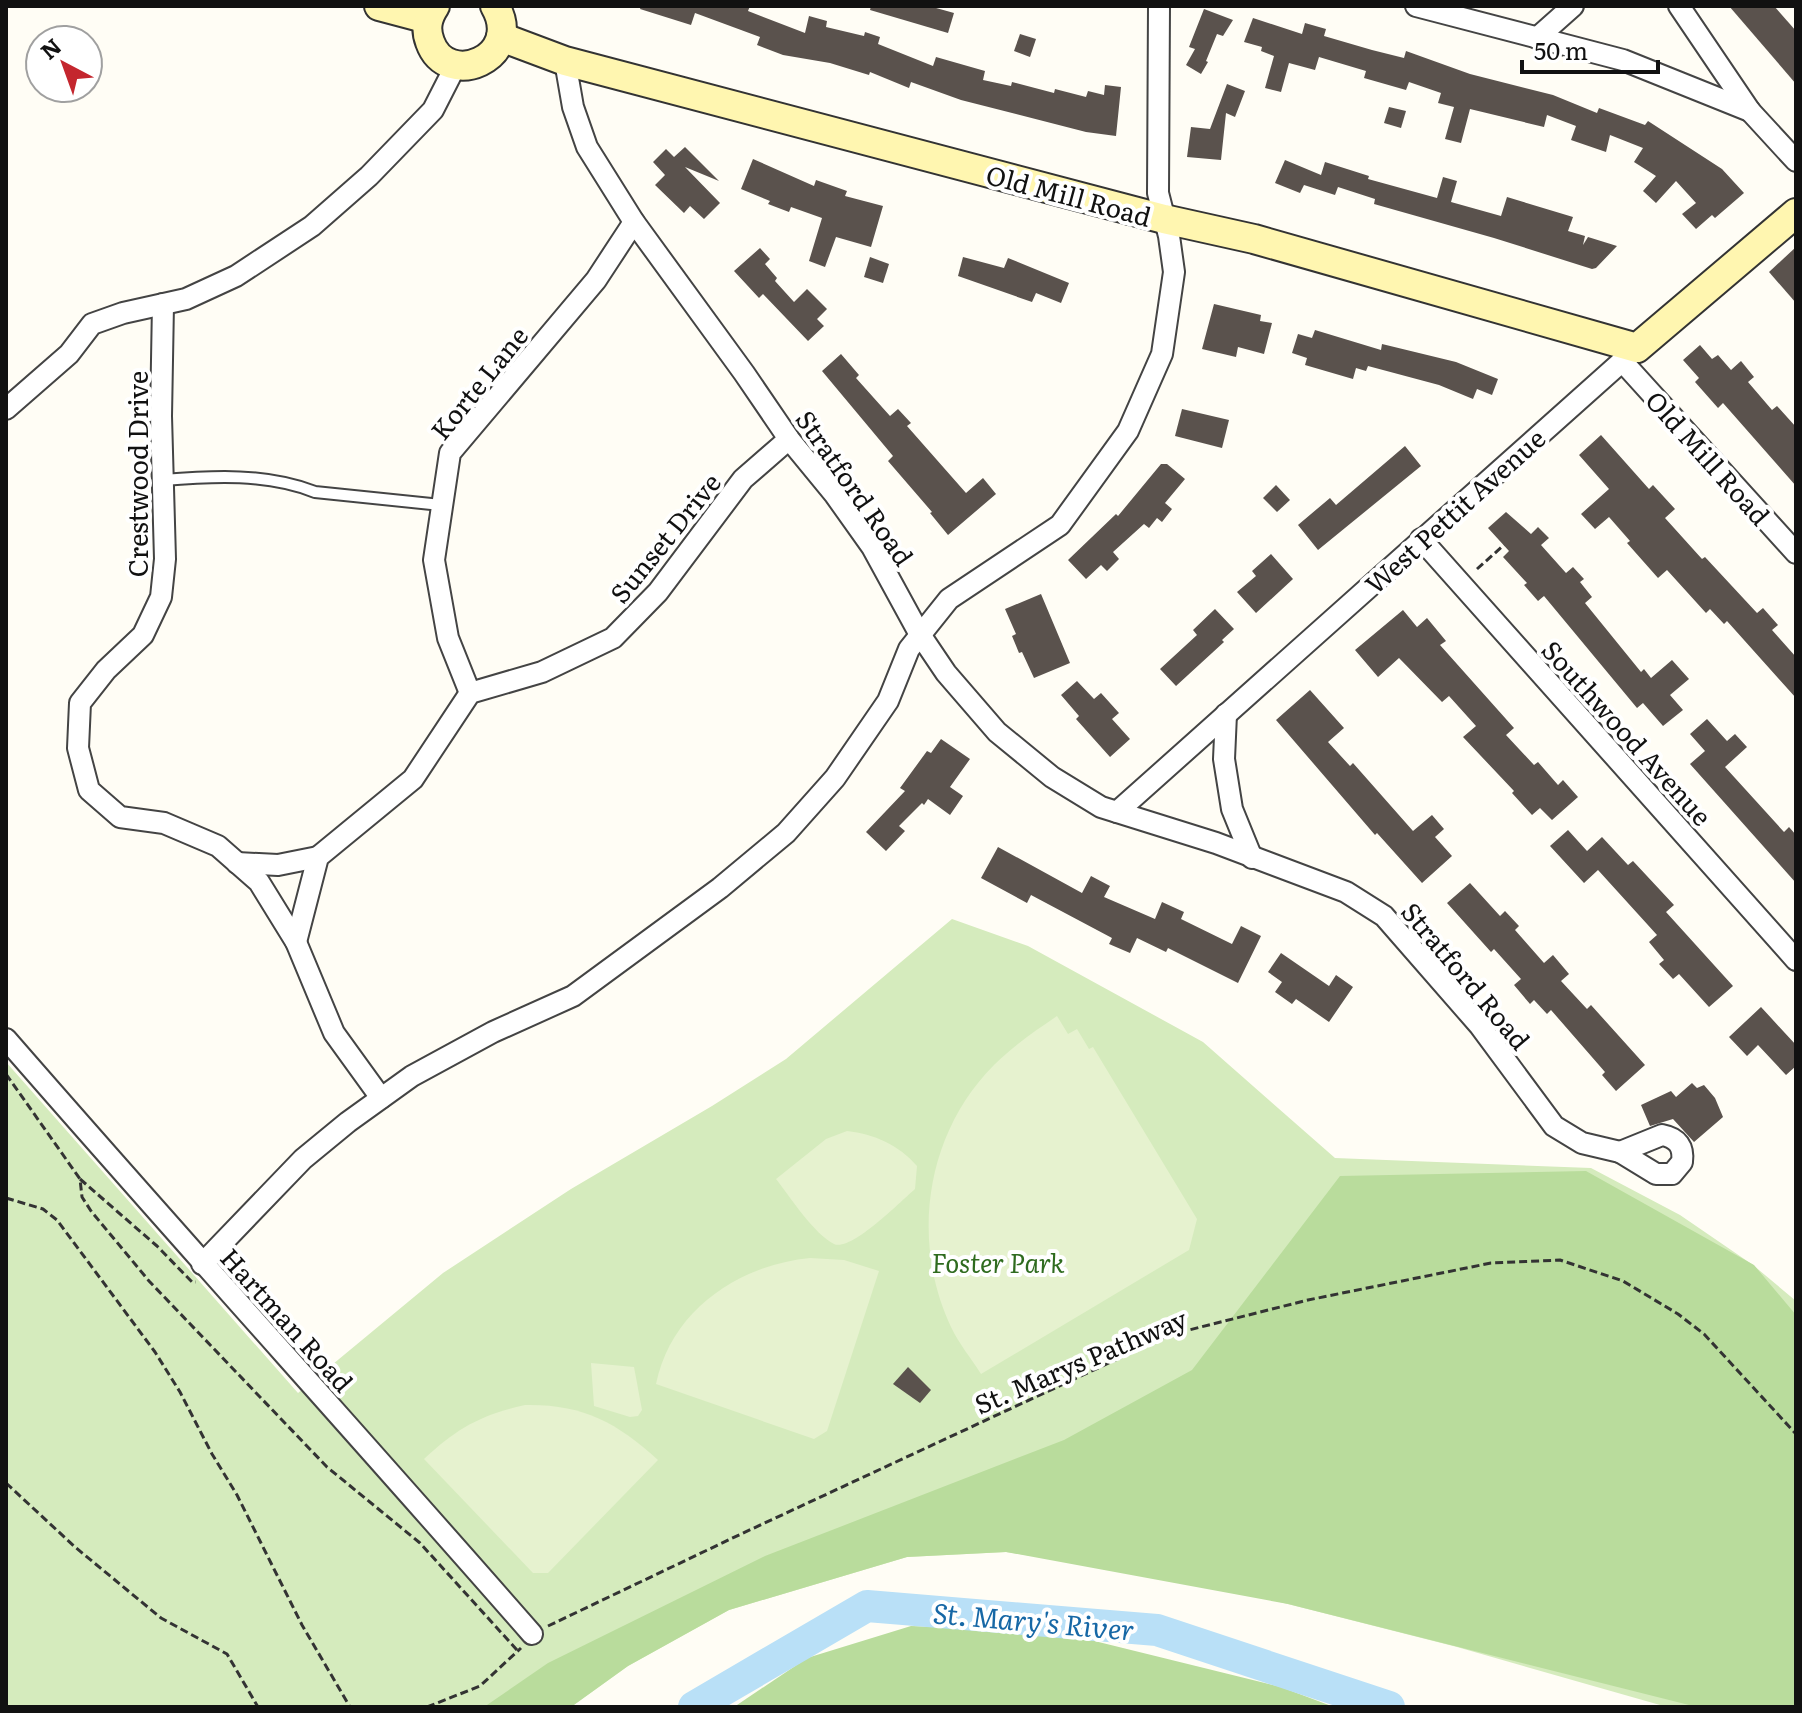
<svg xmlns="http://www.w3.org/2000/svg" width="1802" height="1713" viewBox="0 0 1802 1713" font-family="Literata,serif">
  <rect width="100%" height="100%" fill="#fffdf5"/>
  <path fill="#d5ebbd" d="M952 919 1028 946 1203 1042 1335 1158 1591 1168 1680 1215 1753 1265 1796 1301V1707H1667L1457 1647 1201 1582 1006 1552 907 1557 729 1610 628 1666 571 1707H6V1062L298 1393 443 1273 571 1189 712 1106 786 1059Z"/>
  <g fill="#b9dc9c">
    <path d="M1586 1171 1754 1265 1796 1315V1707H1697L1288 1604 1006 1552 907 1557 729 1610 628 1666 571 1707H484L548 1663 765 1556 1064 1440 1192 1370 1340 1176Z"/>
    <path d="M911 1626 1058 1632 1281 1687 1334 1707H734L807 1658Z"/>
  </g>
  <g fill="#e6f2cf">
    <path d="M1057 1016 1068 1034 1077 1029 1089 1049 1093 1047 1197 1219 1189 1250 981 1374C971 1358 959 1344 951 1327 910 1240 926 1133 994 1065 1013 1046 1035 1031 1057 1016Z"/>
    <path d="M847 1131C874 1134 899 1145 917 1166L915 1189C901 1201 851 1252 834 1244 814 1234 790 1197 776 1179L826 1139Z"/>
    <path d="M810 1258 844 1260 879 1271 827 1431 814 1439 656 1384C671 1310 739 1265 810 1258Z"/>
    <path d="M591 1363 634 1367 642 1410 638 1416 630 1417 594 1406Z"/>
    <path d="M525 1405C583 1404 616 1422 658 1460L548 1573H533L424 1459C457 1428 481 1415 525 1405Z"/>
  </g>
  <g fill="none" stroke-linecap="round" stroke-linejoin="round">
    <path stroke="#b9e0f7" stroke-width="32" d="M694 1707 867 1606 1157 1630 1389 1707"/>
  </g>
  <g fill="#5a524d">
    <path d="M641 6H750L748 11 805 33 809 16 827 21 826 27 864 36 865 32 880 37 878 44 933 66 936 57 985 71 983 80 1011 86 1012 82 1054 93 1055 89 1086 97 1088 91 1104 95 1105 85 1121 87 1116 136 1086 132 961 100 911 82 909 88 870 72 869 75 830 63 783 55 757 45 760 37 695 13 691 25 640 9Z"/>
    <path d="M871 6H929L954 13 948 33 870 10Z"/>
    <path d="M1729 6H1774L1796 31V84Z"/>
    <path d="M1204 9 1233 20 1223 36 1217 34 1206 61 1208 62 1201 74 1186 65 1195 49 1189 47Z"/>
    <path d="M1253 18 1302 34 1305 23 1326 29 1324 36 1372 50 1404 58 1406 51 1470 74 1553 95 1597 113 1599 108 1645 125 1648 121 1722 169 1744 193 1715 218 1712 215 1696 229 1682 214 1696 203 1676 181 1656 203 1643 191 1656 176 1634 162 1643 148 1610 135 1606 152 1571 140 1576 126 1547 115 1544 127 1470 109 1461 143 1445 139 1454 107 1438 103 1441 93 1409 82 1406 90 1364 78 1366 71 1319 57 1315 70 1289 63 1281 92 1265 88 1274 56 1261 51 1262 47 1244 42Z"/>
    <path d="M1020 34 1036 39 1030 57 1014 51Z"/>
    <path d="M1227 84 1245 91 1235 117 1226 113 1221 160 1187 157 1191 127 1210 129Z"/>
    <path d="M1389 107 1406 111 1401 128 1384 123Z"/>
    <path d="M685 147 719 181 685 167 720 203 704 219 690 206 684 213 655 185 665 175 653 162 666 149 674 157Z"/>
    <path d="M753 159 814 186 816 180 847 191 845 196 883 206 871 247 836 237 825 267 809 261 822 218 791 207 789 212 768 204 770 201 741 189Z"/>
    <path d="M1285 160 1321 175 1325 162 1369 176 1368 179 1437 198 1443 177 1457 181 1451 202 1501 216 1507 197 1573 217 1568 231 1585 236 1583 245 1588 237 1617 246 1596 268 1592 269 1494 238 1374 204 1375 199 1338 187 1335 195 1304 185 1300 193 1275 183Z"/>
    <path d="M1796 247V303L1769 272Z"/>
    <path d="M760 248 770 259 765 264 777 278 775 281 794 302 807 289 827 309 817 319 824 326 808 341 763 294 759 298 734 271Z"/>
    <path d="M870 257 889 264 883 283 864 277Z"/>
    <path d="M963 257 1004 268 1008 258 1069 283 1061 303 1036 293 1032 302 958 276Z"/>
    <path d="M1214 304 1261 315 1260 321 1272 323 1264 354 1238 347 1236 357 1202 349Z"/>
    <path d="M1315 330 1381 350 1382 344 1456 362 1498 379 1492 395 1477 389 1473 399 1439 385 1368 366 1366 371 1356 368 1353 379 1305 365 1307 358 1292 353 1298 334 1312 338Z"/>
    <path d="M1700 345 1712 359 1718 355 1731 370 1741 361 1754 377 1748 382 1772 410 1777 406 1796 427V486L1723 403 1718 408 1695 382 1699 378 1683 360Z"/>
    <path d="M841 354 859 375 856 378 890 416 898 409 911 423 907 426 966 493 983 478 996 494 948 535 930 513 932 512 888 461 893 456 822 371Z"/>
    <path d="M1182 409 1229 420 1222 448 1175 436Z"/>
    <path d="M1601 435 1649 489 1653 485 1675 509 1665 518 1702 559 1705 557 1757 613 1763 608 1778 625 1772 630 1796 657V698L1727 621 1724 624 1710 609 1706 613 1667 570 1658 578 1627 543 1630 541 1609 517 1595 529 1581 514 1609 489 1579 455Z"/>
    <path d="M1405 446 1421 466 1318 550 1298 525 1330 498 1336 505Z"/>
    <path d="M1161 464H1167L1185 479 1165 503 1172 509 1162 522 1157 518 1149 528 1144 524 1113 552 1119 559 1107 571 1101 565 1086 579 1068 560 1116 514 1118 516Z"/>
    <path d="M1276 485 1290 500 1277 512 1263 498Z"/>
    <path d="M1506 512 1531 534 1538 527 1549 538 1541 545 1566 573 1573 567 1584 579 1580 582 1592 597 1585 603 1641 672 1644 669 1651 678 1672 660 1689 679 1670 695 1683 710 1663 726 1643 703 1637 708 1544 596 1538 601 1524 585 1527 583 1503 557 1509 551 1488 528Z"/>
    <path d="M1271 554 1293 579 1256 613 1237 592 1256 576 1252 571Z"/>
    <path d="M1041 594 1070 663 1034 678 1022 652 1019 653 1012 636 1016 634 1005 609Z"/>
    <path d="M1215 609 1234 629 1222 640 1224 642 1176 686 1160 669 1197 635 1193 630Z"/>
    <path d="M1403 610 1417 627 1427 618 1446 641 1440 645 1514 728 1506 735 1534 765 1538 762 1558 785 1563 780 1578 797 1552 820 1540 808 1532 815 1512 793 1514 791 1463 737 1476 726 1449 696 1442 702 1399 658 1378 677 1355 650Z"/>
    <path d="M1077 681 1094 699 1101 693 1119 713 1112 719 1130 739 1110 757 1076 719 1079 716 1061 695Z"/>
    <path d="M1310 690 1344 728 1328 742 1350 766 1353 763 1413 831 1432 815 1444 829 1435 837 1452 856 1422 883 1377 833 1375 835 1276 720Z"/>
    <path d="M1707 719 1727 741 1735 734 1747 747 1725 767 1784 832 1789 827 1796 835V883L1690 764 1705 751 1690 734Z"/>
    <path d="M941 739 970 759 950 787 963 796 950 815 928 799 924 805 922 803 899 826 905 831 886 851 866 832 905 791 900 788 927 751 931 753Z"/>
    <path d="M1568 830 1587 851 1602 837 1628 865 1633 861 1674 905 1666 912 1733 986 1709 1007 1679 974 1673 979 1659 964 1664 960 1649 942 1657 935 1598 870 1584 883 1550 846Z"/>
    <path d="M998 847 1082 893 1091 876 1110 886 1104 897 1155 919 1162 902 1184 912 1181 919 1232 944 1241 926 1261 936 1238 983 1168 948 1166 952 1137 938 1130 953 1109 944 1112 938 1031 895 1027 903 981 878Z"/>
    <path d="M1470 883 1500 916 1505 911 1519 926 1515 930 1544 963 1553 955 1569 974 1561 981 1587 1009 1591 1005 1645 1065 1616 1091 1602 1075 1605 1072 1551 1010 1547 1014 1534 1000 1530 1004 1514 985 1521 979 1494 949 1491 952 1447 903Z"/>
    <path d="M1281 953 1329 986 1336 975 1353 987 1329 1022 1296 999 1292 1004 1275 992 1282 982 1268 972Z"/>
    <path d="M1761 1007 1796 1045V1066L1786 1075 1758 1045 1747 1056 1729 1037Z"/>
    <path d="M1692 1083 1697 1088 1704 1085 1715 1098 1723 1117 1694 1142 1673 1119 1650 1126 1641 1105 1671 1091 1676 1097Z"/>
    <path d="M908 1367 931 1390 920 1403 893 1384Z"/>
  </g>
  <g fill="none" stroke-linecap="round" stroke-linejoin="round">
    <defs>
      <path id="service" d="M163 480C213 476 267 473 315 492L441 505"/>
      <g id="minor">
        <path d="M1416 6 1623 60 1750 111"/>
        <path d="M1679 6 1750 111 1796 161"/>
        <path d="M1537 38 1573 6"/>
        <path d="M565 61 573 107 587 147 634 222 744 373 789 439 835 495 872 547 919 633 946 673 997 732 1052 777 1101 807 1216 843 1346 892 1384 916 1480 1026 1554 1126 1582 1143 1620 1152"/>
        <path d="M163 304 161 416 165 559 161 597 143 635 106 670 80 703 78 748 89 790 120 817 164 823 218 846 259 882 296 942 334 1033 381 1098"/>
        <path d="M1622 361 1796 553"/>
        <path d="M6 409 69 354 92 324 123 313 186 299 236 276 312 226 369 176 433 110 456 65"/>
        <path d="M1421 539 1796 960"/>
        <path d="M470 693 448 638 434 560 450 453 596 280 634 222"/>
        <path d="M1226 714 1224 759 1232 809 1252 858"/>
        <path d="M1117 812 1637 348"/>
        <path d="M237 863 278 865 318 857"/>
        <path d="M296 942 318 857 413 779 470 693 542 672 613 638 658 592 743 479 789 439"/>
        <path d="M6 1039C180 1239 358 1435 532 1634"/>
        <path d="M1662 1135C1678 1138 1684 1147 1682 1162L1672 1174H1656L1620 1152Z"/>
        <path d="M202 1264 303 1159 348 1122 412 1076 493 1032 573 996 720 888 786 833 835 778 888 701 909 649 949 599 1060 525 1128 431 1162 354 1174 272 1169 236 1158 193 1159 6"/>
      </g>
      <g id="secondary">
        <path d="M379 6 428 19"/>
        <path d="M435 6C427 18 425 29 430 42 447 90 525 58 495 6"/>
        <path d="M501 37 565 61 1164 219 1254 239 1637 348 1796 213"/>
      </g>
    </defs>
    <use href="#service" stroke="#444" stroke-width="14"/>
    <use href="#minor" stroke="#444" stroke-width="24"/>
    <use href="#secondary" stroke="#333" stroke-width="32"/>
    <g stroke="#333" stroke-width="3" stroke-dasharray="8 4" stroke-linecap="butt">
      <path d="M1477 569 1504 545"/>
      <path d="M6 1074 80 1179 82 1197 91 1211 149 1281 327 1467 420 1543 517 1650"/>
      <path d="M80 1179 157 1246 192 1282H196"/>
      <path d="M6 1198 43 1209 57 1220 155 1352 180 1392 212 1454 237 1495 302 1625 350 1707"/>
      <path d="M6 1483 75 1547 161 1618 227 1654 258 1707"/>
      <path d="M548 1626 741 1534 1169 1335 1308 1300 1491 1263 1560 1260 1623 1281 1678 1314 1704 1334 1796 1434"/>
      <path d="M427 1707 480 1686 521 1648"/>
    </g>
    <use href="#service" stroke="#fff" stroke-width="10"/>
    <use href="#minor" stroke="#fff" stroke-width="20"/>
    <use href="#secondary" stroke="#fff6b0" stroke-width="28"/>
  </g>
  <g text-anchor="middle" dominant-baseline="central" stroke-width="8" stroke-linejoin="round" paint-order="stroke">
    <g font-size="26" fill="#111" stroke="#fff">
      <text transform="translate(1069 194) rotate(15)">Old Mill Road</text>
      <text transform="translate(478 382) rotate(-51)">Korte Lane</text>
      <text transform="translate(1709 457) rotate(48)">Old Mill Road</text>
      <text transform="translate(136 474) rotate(-90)">Crestwood Drive</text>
      <text transform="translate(856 487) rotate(55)">Stratford Road</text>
      <text transform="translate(1454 510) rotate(-42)">West Pettit Avenue</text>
      <text transform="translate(664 537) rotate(-51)">Sunset Drive</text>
      <text transform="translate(1628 732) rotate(48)">Southwood Avenue</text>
      <text transform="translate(1467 975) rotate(50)">Stratford Road</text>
      <text transform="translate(288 1319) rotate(48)">Hartman Road</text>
      <text transform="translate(1080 1360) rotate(-23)">St. Marys Pathway</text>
    </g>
    <g font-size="26" font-style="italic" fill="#2f6b1f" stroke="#fff">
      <text x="998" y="1261">Foster Park</text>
    </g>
    <g font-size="28" font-style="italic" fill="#1768a6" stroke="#fff">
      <text transform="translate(1034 1620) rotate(5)">St. Mary's River</text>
    </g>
  </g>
  <rect width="1802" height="1713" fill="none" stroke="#111111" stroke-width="16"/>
  <g transform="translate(64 64) rotate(319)"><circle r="38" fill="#ffffff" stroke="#a0a0a0" stroke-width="2"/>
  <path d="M0-6L14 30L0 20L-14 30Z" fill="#c4262e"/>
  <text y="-12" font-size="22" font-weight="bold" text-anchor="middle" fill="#111111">N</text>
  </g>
  <path d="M1522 60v12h136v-12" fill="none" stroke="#111111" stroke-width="4"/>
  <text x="1534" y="60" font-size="24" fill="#111111" stroke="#ffffff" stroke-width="6" paint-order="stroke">50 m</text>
</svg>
